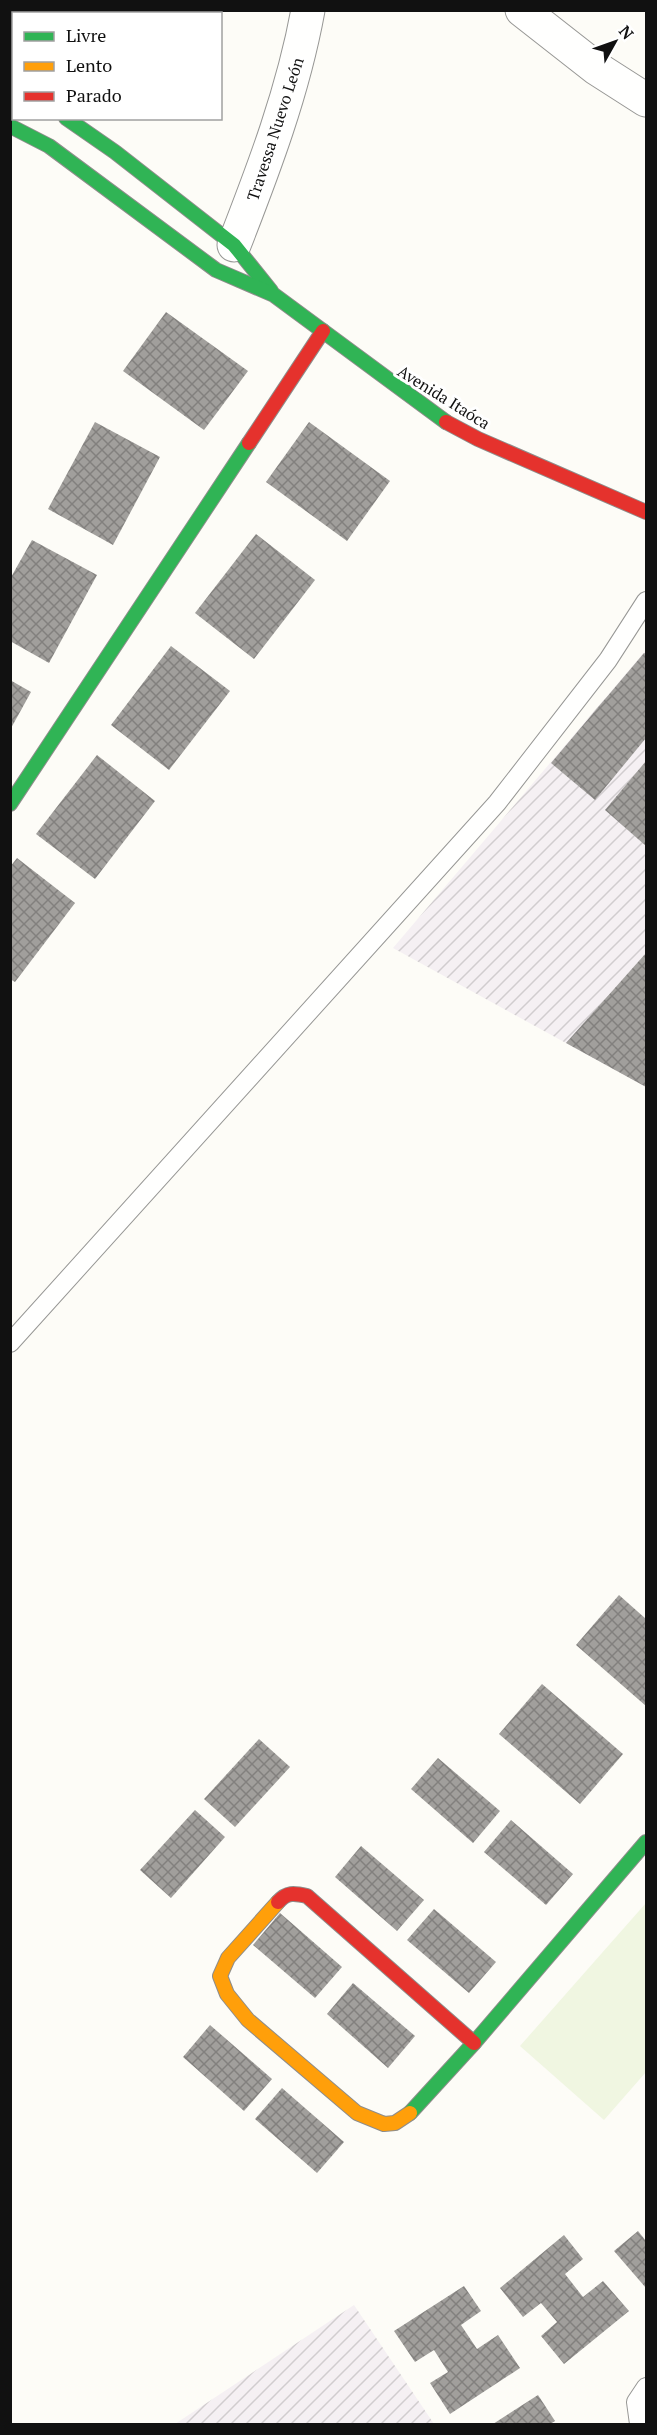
<svg xmlns="http://www.w3.org/2000/svg" width="657" height="2435" viewBox="0 0 657 2435" font-family="'PT Serif',serif">
  <defs>
    <pattern id="industrial-furrows" width="10" height="10" patternUnits="userSpaceOnUse" patternTransform="scale(1.5)"><rect width="10" height="10" fill="#f5f0f3"/><path d="M-1 1l2-2M0 10L10 0M9 11l2-2" fill="none" stroke="#d1cdcf"/></pattern>
    <pattern id="building-cross-hatch" width="8" height="8" patternUnits="userSpaceOnUse" patternTransform="scale(1.5)"><rect width="8" height="8" fill="#a19f9c"/><path d="M0 0l8 8M0 8l8-8" fill="none" stroke="#82807e"/></pattern>
  </defs>
  <rect width="100%" height="100%" fill="#fdfcf7"/>
  <g fill="url(#industrial-furrows)">
    <path d="M646 650V1087L393 948Z"/>
    <path d="M354 2305 434 2424H175Z"/>
  </g>
  <path fill="#f0f6e1" d="M646 1903V2072L604 2120 520 2046Z"/>
  <g fill="url(#building-cross-hatch)">
    <path d="M166 312 248 371 204 430 123 371Z"/>
    <path d="M95 422 160 457 113 545 48 509Z"/>
    <path d="M309 422 390 481 347 541 266 482Z"/>
    <path d="M256 534 315 580 254 659 195 613Z"/>
    <path d="M32 540 97 575 49 663 10 641V579Z"/>
    <path d="M171 646 230 691 169 770 111 725Z"/>
    <path d="M644 653 646 654V738L595 800 551 763Z"/>
    <path d="M10 680 31 692 10 730Z"/>
    <path d="M97 755 155 801 95 879 36 834Z"/>
    <path d="M646 761V846L605 810Z"/>
    <path d="M17 858 75 903 15 982 10 979V867Z"/>
    <path d="M646 953V1087L566 1043Z"/>
    <path d="M619 1595 646 1619V1706L576 1645Z"/>
    <path d="M542 1684 623 1754 580 1804 499 1734Z"/>
    <path d="M259 1739 290 1767 235 1827 204 1799Z"/>
    <path d="M438 1758 500 1811 473 1843 411 1789Z"/>
    <path d="M195 1810 225 1837 171 1898 140 1870Z"/>
    <path d="M511 1820 573 1874 546 1905 484 1852Z"/>
    <path d="M361 1846 424 1900 397 1931 335 1877Z"/>
    <path d="M434 1909 496 1962 469 1993 407 1940Z"/>
    <path d="M280 1913 342 1967 315 1998 253 1945Z"/>
    <path d="M353 1983 415 2036 388 2068 327 2014Z"/>
    <path d="M210 2025 272 2079 244 2111 183 2057Z"/>
    <path d="M282 2088 344 2142 317 2173 255 2119Z"/>
    <path d="M638 2231 646 2241V2288L614 2251Z"/>
    <path d="M564 2235 583 2259 565 2274 583 2297 603 2281 629 2311 564 2364 541 2336 557 2322 541 2303 523 2317 500 2288Z"/>
    <path d="M464 2286 481 2311 461 2325 477 2349 498 2335 520 2368 450 2414 430 2383 448 2372 434 2350 415 2362 394 2331Z"/>
    <path d="M538 2395 555 2421 550 2424H493Z"/>
  </g>
  <g fill="none" stroke-linecap="round" stroke-linejoin="round">
    <defs>
      <g id="lane">
        <path d="M10 1343 497 803 608 660 646 601"/>
        <path d="M639 2424 636 2402 646 2387"/>
      </g>
      <g id="street">
        <path d="M522 10 596 68 646 100"/>
        <path d="M234 245C264 168 293 92 308 10"/>
      </g>
      <g id="fast">
        <path d="M10 88 14 90"/>
        <path d="M66 118 115 152 234 245 271 291"/>
        <path d="M10 126 49 146 216 270 274 295 446 422"/>
        <path d="M10 804 249 443"/>
        <path d="M410 2113 474 2043 646 1842"/>
      </g>
      <path id="slow" d="M278 1902 228 1958 220 1976 227 1994 248 2020 357 2113 384 2124 395 2123 410 2113"/>
      <g id="jam">
        <path d="M446 422 478 439 646 512"/>
        <path d="M249 443 323 331"/>
        <path d="M278 1902C287 1892 294 1893 307 1896L474 2043"/>
      </g>
    </defs>
    <use href="#lane" stroke="#979795" stroke-width="20"/>
    <use href="#street" stroke="#979795" stroke-width="35"/>
    <use href="#fast" stroke="#8e8d8b" stroke-width="16"/>
    <use href="#slow" stroke="#8e8d8b" stroke-width="16"/>
    <use href="#jam" stroke="#8e8d8b" stroke-width="16"/>
    <use href="#lane" stroke="#fffffe" stroke-width="18"/>
    <use href="#street" stroke="#fffffe" stroke-width="33"/>
    <use href="#fast" stroke="#30b455" stroke-width="14"/>
    <use href="#slow" stroke="#ff9f0a" stroke-width="14"/>
    <use href="#jam" stroke="#e5322d" stroke-width="14"/>
  </g>
  <g text-anchor="middle" dominant-baseline="central" stroke-width="6" stroke-linejoin="round" paint-order="stroke">
    <g font-size="16" fill="#111" stroke="#fff">
      <text transform="translate(275 129) rotate(-72)">Travessa Nuevo León</text>
      <text transform="translate(444 397) rotate(32)">Avenida Itaóca</text>
    </g>
  </g>
  <rect width="657" height="2435" fill="none" stroke="#111111" stroke-width="24"/>
  <rect x="12" y="12" width="210" height="108" fill="#ffffff" stroke="#a0a0a0" stroke-width="1.5"/>
  <rect x="24" y="32" width="30" height="9" fill="#30b455" stroke="#a0a0a0" stroke-width="1.5"/>
  <text x="66" y="42" font-size="18" fill="#111111">Livre</text>
  <rect x="24" y="62" width="30" height="9" fill="#ff9f0a" stroke="#a0a0a0" stroke-width="1.5"/>
  <text x="66" y="72" font-size="18" fill="#111111">Lento</text>
  <rect x="24" y="92" width="30" height="9" fill="#e5322d" stroke="#a0a0a0" stroke-width="1.5"/>
  <text x="66" y="102" font-size="18" fill="#111111">Parado</text>
  <g transform="translate(615 42) rotate(50)" stroke="#ffffff" stroke-width="4.5" paint-order="stroke">
  <path d="M0-4.5L10 22L0 15L-10 22Z" fill="#111111"/>
  <text y="-9" font-size="16" font-weight="bold" text-anchor="middle" fill="#111111">N</text>
  </g>
</svg>
